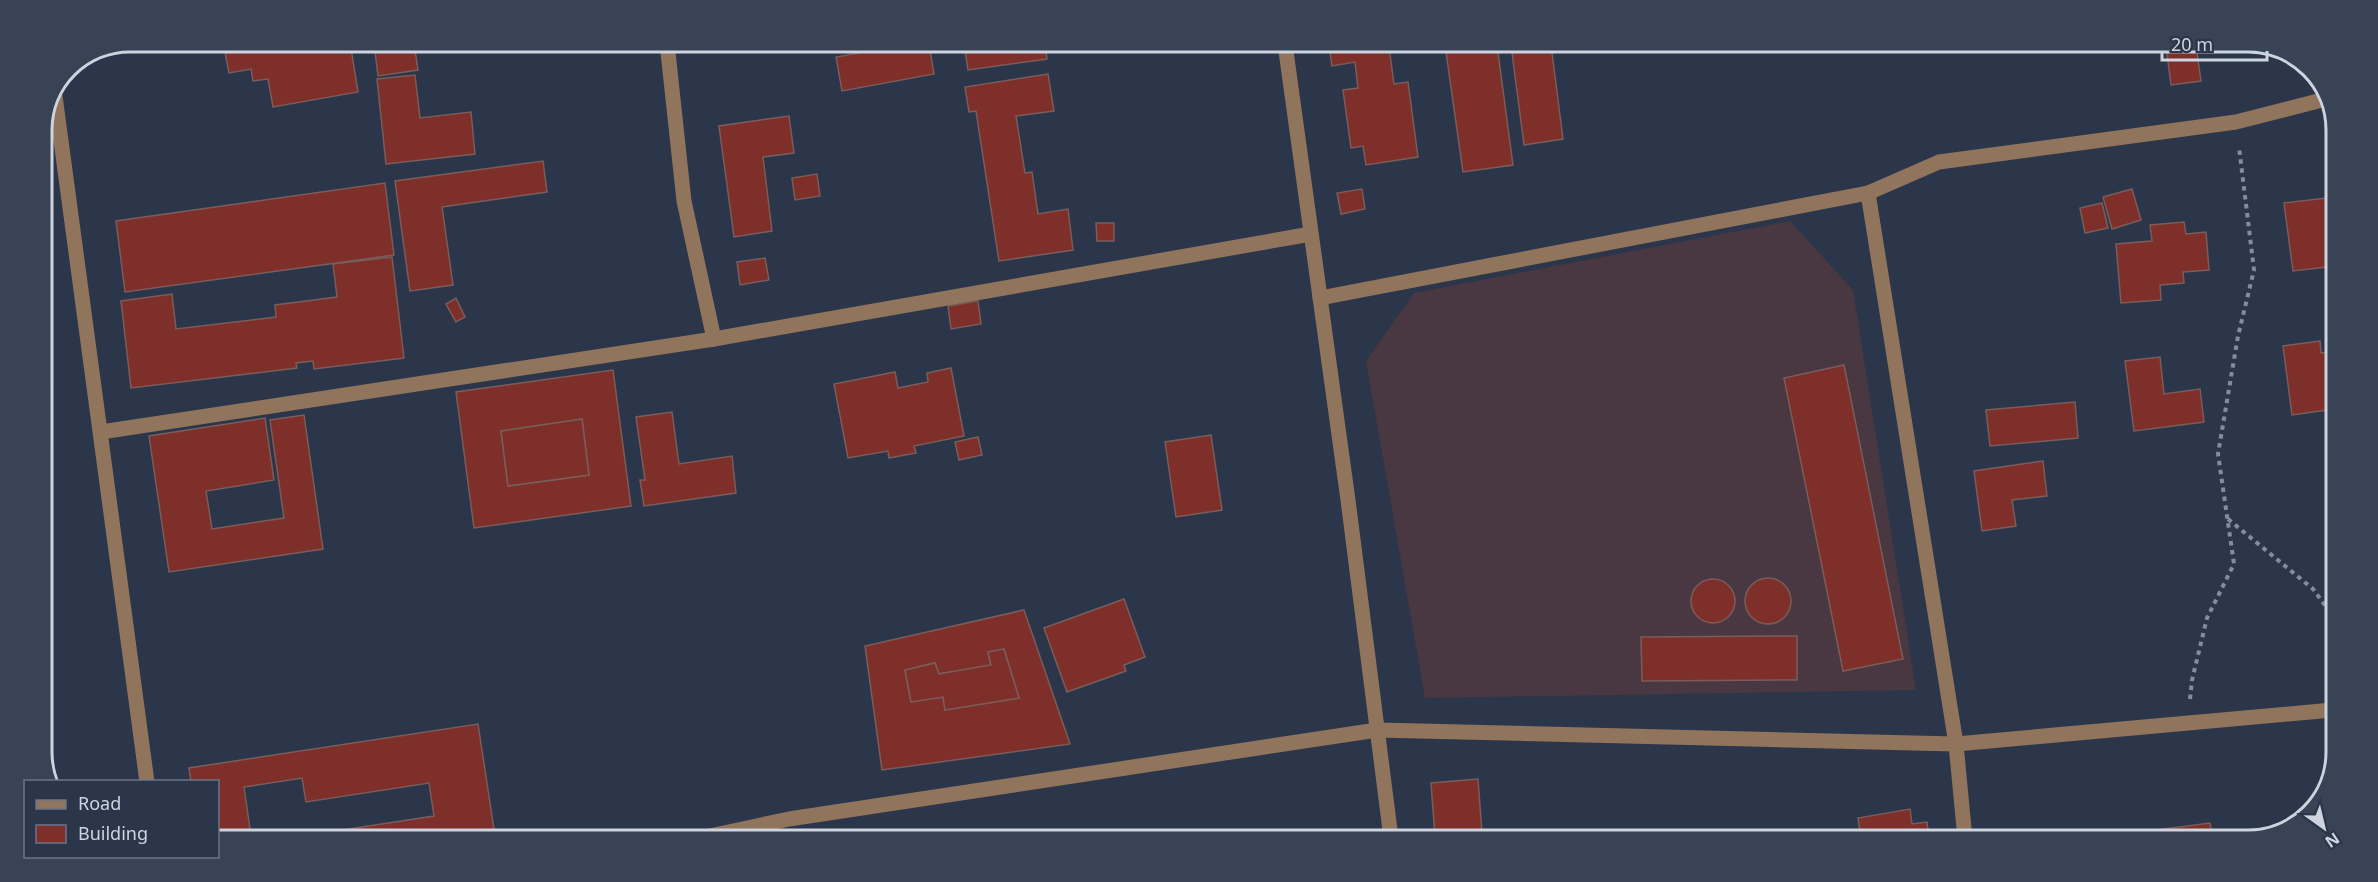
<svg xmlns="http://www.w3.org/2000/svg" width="2378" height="882" viewBox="0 0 2378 882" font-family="'Noto Sans',sans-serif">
  <rect width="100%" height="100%" fill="#2c364a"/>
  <path fill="#493742" d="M1790 221 1853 290 1916 690 1425 698 1366 361 1414 293Z"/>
  <g fill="#7e2f2a" stroke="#7a5d5a" stroke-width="1.5" fill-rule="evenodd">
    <path d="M223 42H350L358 92 273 107 268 79 253 81 251 69 229 73Z"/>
    <path d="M374 43H414L418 70 378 76Z"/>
    <path d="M908 44H929L934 74 842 91 836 57Z"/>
    <path d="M964 44H1045L1047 59 968 70Z"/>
    <path d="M1329 45H1400L1389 47 1394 84 1408 82 1418 157 1366 165 1363 146 1351 148 1343 90 1358 88 1355 62 1332 66Z"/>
    <path d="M1445 45H1497L1513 165 1463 172Z"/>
    <path d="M1511 45H1551L1563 139 1524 145Z"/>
    <path d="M2166 46H2196L2201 81 2171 85Z"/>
    <path d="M1048 74 1054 111 1016 116 1025 173 1032 172 1038 214 1068 209 1073 250 999 261 976 111 969 112 965 87Z"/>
    <path d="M415 75 420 118 471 112 475 154 386 164 377 79Z"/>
    <path d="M789 116 794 153 763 157 772 231 734 237 719 126Z"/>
    <path d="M543 161 547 192 442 207 453 285 410 291 395 181Z"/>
    <path d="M817 174 820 196 795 200 792 178Z"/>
    <path d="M385 183 394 255 125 292 116 221Z"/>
    <path d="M1362 189 1365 209 1341 214 1337 193Z"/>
    <path d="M2132 189 2141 220 2112 229 2103 197Z"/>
    <path d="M2335 197V266L2293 271 2284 203Z"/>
    <path d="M2102 203 2108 228 2085 233 2080 208Z"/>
    <path d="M2184 222 2186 234 2206 232 2209 270 2183 272 2184 283 2160 285 2161 300 2121 303 2116 244 2152 241 2150 225Z"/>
    <path d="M1096 223H1114V241H1097Z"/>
    <path d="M392 257 404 358 314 369 313 361 296 363 297 368 131 388 121 301 172 294 176 329 276 317 275 305 337 297 333 264Z"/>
    <path d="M765 258 769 280 740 285 737 262Z"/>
    <path d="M456 298 465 317 456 322 446 304Z"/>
    <path d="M978 301 981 324 951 329 948 306Z"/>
    <path d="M2320 341 2321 353 2332 352V346L2334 345V409L2292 415 2283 346Z"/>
    <path d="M2160 357 2164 394 2200 389 2204 422 2134 431 2125 361Z"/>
    <path d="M1844 365 1903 659 1843 671 1784 378Z"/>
    <path d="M951 368 964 436 914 446 916 453 889 458 888 451 848 458 834 384 895 372 898 388 928 382 927 373Z"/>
    <path d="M613 370 631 506 474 528 456 392ZM582 419 589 475 508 486 501 431Z"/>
    <path d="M2075 402 2078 438 1990 446 1986 410Z"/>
    <path d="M672 412 679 464 732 456 736 493 644 506 640 480H645L636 417Z"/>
    <path d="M304 415 323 549 169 572 149 436 265 418 274 480 206 491 212 529 284 518 270 420Z"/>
    <path d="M582 419 589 475 508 486 501 431Z"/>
    <path d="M1211 435 1222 510 1176 517 1165 442Z"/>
    <path d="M978 437 982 455 959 460 955 442Z"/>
    <path d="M2043 461 2047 496 2012 500 2016 526 1982 531 1974 471Z"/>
    <circle cx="1768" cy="601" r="23"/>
    <circle cx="1713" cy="601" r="22"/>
    <path d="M1124 599 1145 657 1124 665 1126 671 1067 692 1044 628Z"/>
    <path d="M1024 610 1070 744 882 770 865 646ZM1004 649 1019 698 945 710 943 697 911 702 905 670 935 663 939 674 991 665 988 652Z"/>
    <path d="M1797 636V680L1642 681 1641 637Z"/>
    <path d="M1004 649 1019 698 945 710 943 697 911 702 905 670 935 663 939 674 991 665 988 652Z"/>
    <path d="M478 724 495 836H303L434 816 429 783 306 802 302 778 244 787 251 836H218V782H191L189 768Z"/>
    <path d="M1478 779 1482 833 1435 837 1431 783Z"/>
    <path d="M1910 809 1912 824 1927 822 1929 839H1861L1858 818Z"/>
    <path d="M2210 823 2213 840H2094V838Z"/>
    <path d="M2275 827 2276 831 2248 840H2237L2236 832Z"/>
  </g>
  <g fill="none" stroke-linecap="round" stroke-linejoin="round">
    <g stroke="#858d9c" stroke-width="4" stroke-dasharray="4.5 4.5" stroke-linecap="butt">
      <path d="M2228 519 2313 589 2333 616"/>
      <path d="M2190 699 2192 680 2207 618 2234 564 2218 454 2238 336 2254 270 2239 147"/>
    </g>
    <g stroke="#90745c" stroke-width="15">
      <path d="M667 43 684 201 714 339"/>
      <path d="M1285 44 1348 500 1391 838"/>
      <path d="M55 96 147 782"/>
      <path d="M1868 193 1956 744 1965 839"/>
      <path d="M1320 298 1868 193 1939 162 2236 122 2326 99"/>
      <path d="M101 432 714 339 1311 234"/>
      <path d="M705 837 789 819 1377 730 1956 744 2332 710"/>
    </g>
  </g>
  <path d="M0 0H2378V882H0ZM130 52H2248A78 78 0 0 1 2326 130V752A78 78 0 0 1 2248 830H130A78 78 0 0 1 52 752V130A78 78 0 0 1 130 52Z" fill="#394356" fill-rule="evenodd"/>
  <path fill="none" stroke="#cdd4e0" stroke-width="3" d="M130 52H2248A78 78 0 0 1 2326 130V752A78 78 0 0 1 2248 830H130A78 78 0 0 1 52 752V130A78 78 0 0 1 130 52Z"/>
  <rect x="24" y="780" width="195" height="78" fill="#2c364a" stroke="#6c7586" stroke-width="1.5"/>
  <rect x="36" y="800" width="30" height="9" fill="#90745c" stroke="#6c7586" stroke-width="1.5"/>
  <text x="78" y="810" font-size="18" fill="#cdd4e0">Road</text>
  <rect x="36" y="825" width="30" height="18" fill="#7e2f2a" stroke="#6c7586" stroke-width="1.5"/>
  <text x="78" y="840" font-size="18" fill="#cdd4e0">Building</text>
  <g transform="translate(2324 828) rotate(146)" stroke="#2c364a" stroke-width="4.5" paint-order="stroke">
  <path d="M0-4.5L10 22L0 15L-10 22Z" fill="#cdd4e0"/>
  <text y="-9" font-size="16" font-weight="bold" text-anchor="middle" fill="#cdd4e0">N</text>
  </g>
  <path d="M2162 51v9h105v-9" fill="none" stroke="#cdd4e0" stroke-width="3"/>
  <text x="2171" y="51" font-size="18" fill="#cdd4e0" stroke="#2c364a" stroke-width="4.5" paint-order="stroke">20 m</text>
</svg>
